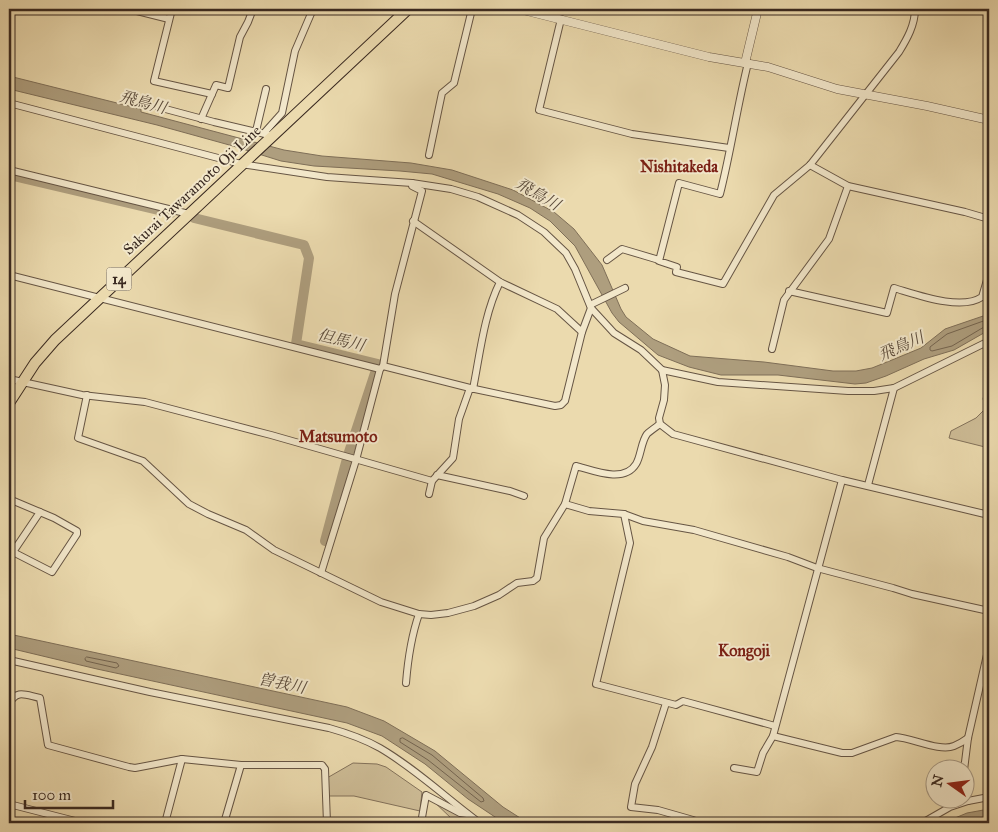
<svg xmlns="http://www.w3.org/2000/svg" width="998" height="832" viewBox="0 0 998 832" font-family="'IM FELL Great Primer','Noto Serif JP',serif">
  <rect width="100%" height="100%" fill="#ebdaae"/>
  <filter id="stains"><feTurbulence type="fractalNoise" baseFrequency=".004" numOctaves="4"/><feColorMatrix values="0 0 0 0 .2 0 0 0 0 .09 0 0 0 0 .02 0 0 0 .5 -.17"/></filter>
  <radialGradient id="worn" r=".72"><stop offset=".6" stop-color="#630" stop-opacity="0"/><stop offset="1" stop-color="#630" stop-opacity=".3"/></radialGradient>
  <g fill="#cdbc96" stroke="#83725b">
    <path d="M989 375V448L949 438 951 431 976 418 987 407 983 399Z"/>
    <path d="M353 763 377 764 386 767 422 792 420 811 354 796H328L327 778Z"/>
    <path d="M429 797 461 816 466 821 470 819 475 823H453L452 819Z"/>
  </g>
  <g fill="#ae9e7e" stroke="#7f6f58">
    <path d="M9 76 141 109V112L284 150 322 156 411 163 452 170 513 190 554 212 574 229 602 265 621 309 626 317 653 339 690 356 764 362 833 371H856L872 368 892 360 921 348 945 329 989 314V330L954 350 924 359 886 376 866 383 855 384 778 375H721L689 367 658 355 619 322 612 313 575 246 550 221 530 208 498 194 432 174 400 171 314 166 281 161 233 146 157 125 9 89Z"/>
    <path d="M9 634 347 707 384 721 435 751 503 807 528 823H504L468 799 425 764 382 736 347 723 97 669 9 648Z"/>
    <path d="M989 809V823H943L967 813Z"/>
  </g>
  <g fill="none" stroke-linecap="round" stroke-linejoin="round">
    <g stroke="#74644f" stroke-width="1">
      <path d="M989 319 947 334 930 347V350L932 351 952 346 984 327 989 326"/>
      <path d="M87 657 117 663 119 666 116 668 86 661 85 659Z"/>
      <path d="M403 738 432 755 483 798 484 801 481 802 428 760 400 742V739Z"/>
    </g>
    <g stroke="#ae9e7e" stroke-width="10">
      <path d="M9 175 171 213"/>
      <path d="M194 218 304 245 309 258 296 344 378 364 348 455 325 541"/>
    </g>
    <defs>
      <g id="minor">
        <path d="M129 9 169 19"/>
        <path d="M172 9 154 81 212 94"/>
        <path d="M561 19 539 110 632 134 729 148"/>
        <path d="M748 63C737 107 731 151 720 194L679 183 659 261 677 267 676 272 723 284 774 195 810 165 899 52C907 39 915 25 915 9"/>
        <path d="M9 103 241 164 327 177 412 183 451 189 478 197 518 215 544 232 566 253 575 269 591 308 614 333 641 350 662 370 665 385 664 400 659 418 660 424 673 434 842 480 989 515"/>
        <path d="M158 107 214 122 269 135"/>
        <path d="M201 119 216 85 228 88 240 37 248 22 253 9"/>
        <path d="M256 131 266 89"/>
        <path d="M265 132 282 113 295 51 313 9"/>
        <path d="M429 155 442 93 454 83 472 9"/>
        <path d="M810 165 848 186 965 212 989 219"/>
        <path d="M9 170 189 214"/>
        <path d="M413 221 500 282 557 309 582 332"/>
        <path d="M607 260 622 249 659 260"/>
        <path d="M9 275 380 369 383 366 470 388 555 406 561 405 565 401 582 332 591 308"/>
        <path d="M789 291 887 313 894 288C918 295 961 311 982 297L989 273"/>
        <path d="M590 305 625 288"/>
        <path d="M772 349 784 300 829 239 848 186"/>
        <path d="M383 366 395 294 422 191 412 186V183"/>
        <path d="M662 370 718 382 848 391H874L894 388 989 341"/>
        <path d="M9 379 82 395 145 402 271 435 432 481"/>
        <path d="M473 389C480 354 484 314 500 282"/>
        <path d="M87 395 78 438 143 461 189 504 208 514 246 530 274 550 381 602 419 614 431 615 448 613 474 606 499 595 517 583 533 581 537 578 544 538 565 504 576 466C592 470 624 484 636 464 641 456 641 442 647 434 650 431 656 427 660 424"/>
        <path d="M437 475 510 491 524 496"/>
        <path d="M868 485 894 388"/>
        <path d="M429 494 432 481 453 458 459 419 470 388"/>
        <path d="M9 499 54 518 77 531V534L52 572 9 550"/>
        <path d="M565 504 589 511 624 514 643 521 694 530 788 557 817 568 893 588 912 594 989 611"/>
        <path d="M624 514 630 543 596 684 676 705 683 701 775 726"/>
        <path d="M13 552 40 512"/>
        <path d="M321 573 356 460 380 369"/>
        <path d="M9 660 150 692 329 728C347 733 364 739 380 748 416 769 446 798 480 823"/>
        <path d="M406 683C408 658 411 637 419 614"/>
        <path d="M666 703 652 747 635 784 631 807 658 810 693 820 698 823"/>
        <path d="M9 704C17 689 25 695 40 698L48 745 129 767 135 768 182 759 241 765H322L325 769 327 823"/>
        <path d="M773 736 842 753H852L896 737C912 738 940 752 954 746 959 744 964 741 968 738"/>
        <path d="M734 768 757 772 763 753 773 736 842 480"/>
        <path d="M964 770 968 738 989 646"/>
        <path d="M940 800 943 801H968L989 797"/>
        <path d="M9 804 83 823"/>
        <path d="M165 823 182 759"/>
        <path d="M224 823 241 765"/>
        <path d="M421 823 426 795 460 813 467 814"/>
        <path d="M922 823 950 807 968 801"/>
      </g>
      <g id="tertiary">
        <path d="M519 9 709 57 768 67 837 89 927 106 989 120"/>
        <path d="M745 63 758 9"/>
      </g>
      <path id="primary" d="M9 403 35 363 55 340 408 9"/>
    </defs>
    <use href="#minor" stroke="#654" stroke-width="8"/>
    <use href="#tertiary" stroke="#654" stroke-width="9"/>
    <use href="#primary" stroke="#392920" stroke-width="12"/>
    <use href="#minor" stroke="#f2e7ca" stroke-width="6"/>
    <use href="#tertiary" stroke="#f2e7ca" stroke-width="8"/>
    <use href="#primary" stroke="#ebdaae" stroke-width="10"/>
  </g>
  <g text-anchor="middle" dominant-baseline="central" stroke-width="4" stroke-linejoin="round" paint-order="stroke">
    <rect fill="#f2e7ca" stroke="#706253" stroke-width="1" x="106.5" y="267.5" width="25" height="23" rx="4"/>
    <g font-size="14" font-weight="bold" fill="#392920">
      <text x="119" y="279">14</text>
    </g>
    <g font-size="15" fill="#392920" stroke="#f2e7ca">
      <text transform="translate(192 190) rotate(-43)">Sakurai Tawaramoto Oji Line</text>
    </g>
    <g font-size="16" font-style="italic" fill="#5c4c3c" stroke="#f2e7ca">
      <text transform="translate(143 102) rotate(15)">飛鳥川</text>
      <text transform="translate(538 194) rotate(30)">飛鳥川</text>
      <text transform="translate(341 340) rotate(14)">但馬川</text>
      <text transform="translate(901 346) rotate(-24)">飛鳥川</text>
      <text transform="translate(282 683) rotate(12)">曽我川</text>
    </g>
    <g font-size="16" font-weight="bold" fill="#7a1f14" stroke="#f2e7ca">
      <text x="679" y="166">Nishitakeda</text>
      <text x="338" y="436">Matsumoto</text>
      <text x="744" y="650">Kongoji</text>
    </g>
  </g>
  <rect width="998" height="832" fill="none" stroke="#ebdaae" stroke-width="30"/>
  <rect x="10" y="10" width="978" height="812" fill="none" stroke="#392920" stroke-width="2.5"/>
  <rect x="15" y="15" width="968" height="802" fill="none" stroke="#392920"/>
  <g transform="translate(950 784) rotate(284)"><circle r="24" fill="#f2e7ca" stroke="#a89b86"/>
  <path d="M0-4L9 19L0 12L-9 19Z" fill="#8f2418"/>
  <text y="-8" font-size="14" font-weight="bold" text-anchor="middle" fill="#392920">N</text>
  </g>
  <path d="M25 800v8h88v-8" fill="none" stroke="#392920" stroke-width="2.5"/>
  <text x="32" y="800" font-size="15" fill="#392920" stroke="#f2e7ca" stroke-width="4" paint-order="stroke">100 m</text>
  <rect width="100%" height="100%" filter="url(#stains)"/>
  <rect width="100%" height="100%" fill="url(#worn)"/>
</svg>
